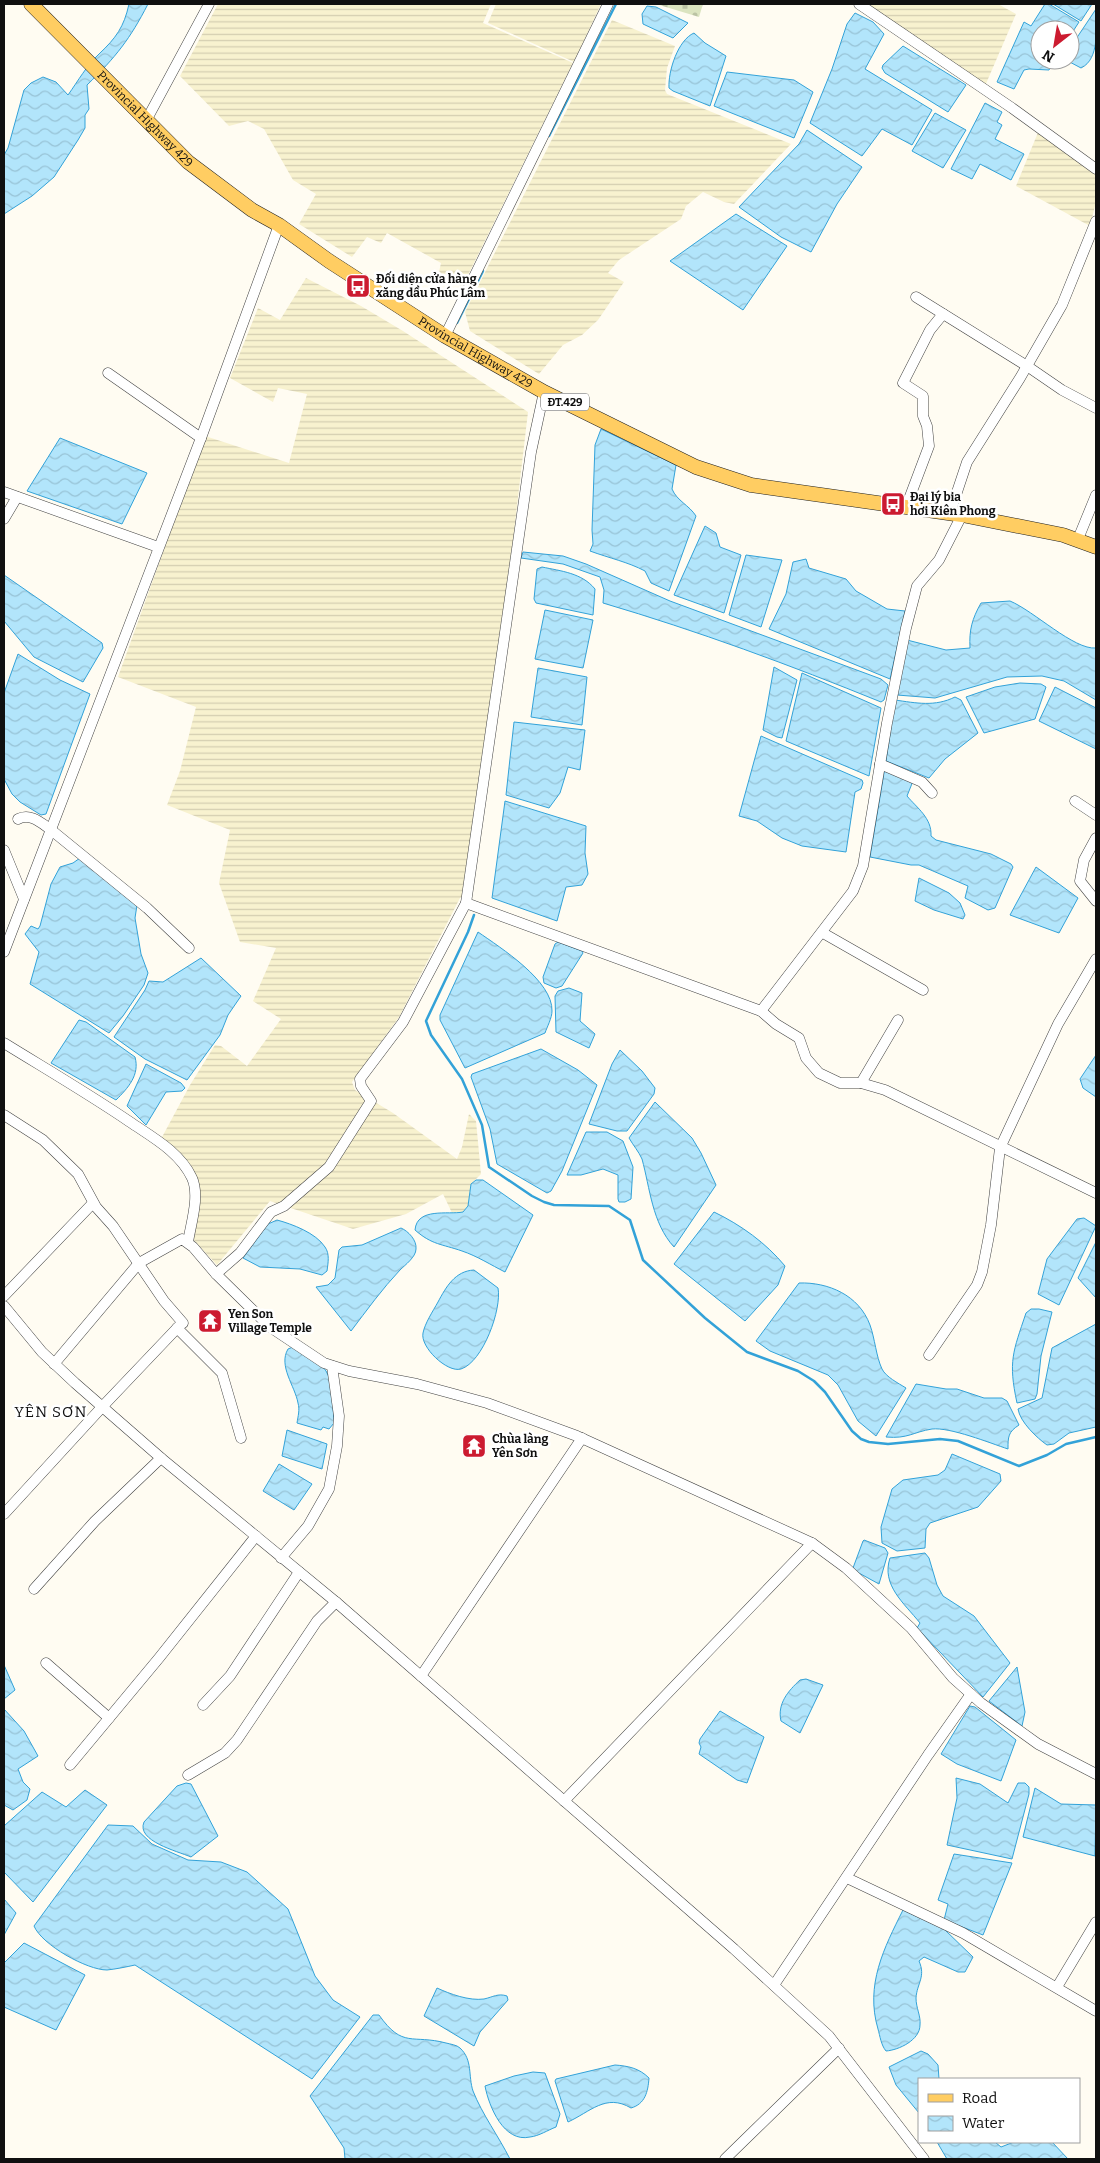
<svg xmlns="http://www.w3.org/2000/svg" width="1100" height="2163" viewBox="0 0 1100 2163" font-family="Bitter,serif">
  <defs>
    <pattern id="farmland-rules" width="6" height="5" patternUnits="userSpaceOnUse" patternTransform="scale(1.25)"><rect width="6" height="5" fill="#f8f2cf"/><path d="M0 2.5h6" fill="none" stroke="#d4ceb1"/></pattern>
    <pattern id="cemetery-stones" width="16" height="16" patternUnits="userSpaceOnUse" patternTransform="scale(1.25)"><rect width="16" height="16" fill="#dbe4c0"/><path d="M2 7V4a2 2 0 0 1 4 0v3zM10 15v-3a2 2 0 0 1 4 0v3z" fill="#bbc3a4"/></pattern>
    <pattern id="water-waves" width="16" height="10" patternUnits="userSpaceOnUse" patternTransform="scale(1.25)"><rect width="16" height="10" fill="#b2e5fb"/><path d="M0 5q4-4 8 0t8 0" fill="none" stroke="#98c3d6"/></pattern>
  </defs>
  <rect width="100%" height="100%" fill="#fffcf2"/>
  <g fill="url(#farmland-rules)">
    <path d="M218 4H491L483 23 573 63 462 287 439 272 441 263 387 233 381 243 367 237 352 257 299 224 316 194 293 180 264 129 248 121 229 126 180 76Z"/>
    <path d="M496 4H601L574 62 488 23Z"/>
    <path d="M864 4H998L1016 14 985 86Z"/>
    <path d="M612 20 675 46 667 68 665 90 667 94 791 144 734 204 724 202 703 192 686 206 681 219 619 260 608 273 624 282 598 320 582 335 563 345 539 374 470 331 465 312Z"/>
    <path d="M1039 130 1089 166 1096 175V202L1090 226 1016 186Z"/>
    <path d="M306 278 361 306 403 331 528 412 472 890 460 898 399 1017 352 1082 355 1090 393 1113 457 1159 462 1147 469 1114 476 1121 481 1174 471 1184 468 1206 463 1212 452 1213 443 1194 406 1214 353 1229 270 1201 217 1265 190 1236 194 1186 161 1139 190 1085 215 1045 221 1046 247 1066 281 1019 253 1001 276 948 240 942 219 883 230 830 167 805 180 771 196 707 118 677 205 436 289 463 307 394 278 388 273 402 230 378 258 308 280 320Z"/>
  </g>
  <path fill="url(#cemetery-stones)" d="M656 4H703L699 17Z"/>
  <g fill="url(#water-waves)" stroke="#33a2d8">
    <path d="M129 4H148C130 39 116 57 87 85L89 109 85 115V128L78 140 54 177 32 196 4 214V155L8 148 24 90 31 83 43 77 56 82 68 95C78 81 87 65 99 54 116 38 124 27 129 4Z"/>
    <path d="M1045 4H1049L1079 22 1070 36V30H1040V60H1055L1049 70 1029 69 1024 70 1014 89 997 82 1024 22 1031 26Z"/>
    <path d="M1053 4H1092L1081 21Z"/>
    <path d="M647 6 656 7 688 23 673 38 643 24 642 14Z"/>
    <path d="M1096 9C1096 28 1100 59 1081 68L1066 60H1070V48Z"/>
    <path d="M855 13 873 22 884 34 865 69 932 110 912 145 882 129 862 156 810 123 832 69 847 24Z"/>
    <path d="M694 33 705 43 726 56 710 106 673 91 669 88C668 71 678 40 694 33Z"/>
    <path d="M903 46 966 85 948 112 885 73 882 68 883 65Z"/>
    <path d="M727 72 794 80 813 92 794 138 714 106Z"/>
    <path d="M985 103 1002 112 997 122 1002 125 995 139 1024 154 1011 180 980 164 972 179 951 169Z"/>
    <path d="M935 113 966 130 943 168 912 151Z"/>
    <path d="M807 130 862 167 837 204 811 252 781 237 739 207 799 144Z"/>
    <path d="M736 214 787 246 743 310 670 261Z"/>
    <path d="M601 429 676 465 672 489C677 501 689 505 696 516L669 591 651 583 645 571C628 562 609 558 590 551L593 544 592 530 595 445Z"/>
    <path d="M60 438 147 473 122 524 27 491Z"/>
    <path d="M705 526 716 533 720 547 741 555 724 613 674 595Z"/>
    <path d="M523 552 563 556 586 564 670 601 881 679 888 685 884 700 881 702C790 665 698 631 603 603L604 590 600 577 563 564 521 558Z"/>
    <path d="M746 555 782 560 761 627 729 615Z"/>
    <path d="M806 559 809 568 846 579 856 591 887 609 905 611 890 679 769 629 786 594 793 562Z"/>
    <path d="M542 567C561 571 582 573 595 589L593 615 536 603 534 599 537 569Z"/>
    <path d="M4 575 102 643 103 648 83 682 34 657 4 621Z"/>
    <path d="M1010 601C1034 611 1074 650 1096 648V700L1064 681 1042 676 1007 677 935 698 897 695 907 640 946 650 970 648C969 630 972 619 981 603Z"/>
    <path d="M545 610 593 620 583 668 535 659Z"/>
    <path d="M18 654 60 680 90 694 46 814 41 815 20 802 12 794 4 779V693Z"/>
    <path d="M774 667 797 680 782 738 777 737 763 730Z"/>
    <path d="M538 668 587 677 582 725 531 717Z"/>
    <path d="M802 673 881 708 869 776 786 741Z"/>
    <path d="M1020 683 1041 684 1046 687 1035 719 984 733 966 697 995 687Z"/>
    <path d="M1055 687 1096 708V749L1039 721Z"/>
    <path d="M955 697 961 700 978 733 945 759 929 778 886 761 895 700C916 703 935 707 955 697Z"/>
    <path d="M514 722 585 730 580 770 568 767 560 793 549 808 506 795Z"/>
    <path d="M761 736 862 780 863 783 861 789 855 792 846 852 802 846 782 838 757 821 739 816Z"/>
    <path d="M885 767 913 781 907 796C917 808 932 818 931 836L936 840 991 854 1011 864 1013 867 995 908 988 910 965 898 968 886 919 865H911L870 857Z"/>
    <path d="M505 801 586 826 585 853 588 874 582 885 566 887 557 921 492 898Z"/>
    <path d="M80 858 137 905 135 918 141 954 148 973 144 985 123 1016 109 1033 30 984 39 952 25 934 31 926 38 929 40 926 51 884 60 867 73 863Z"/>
    <path d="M1036 867 1078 898 1059 933 1010 915Z"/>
    <path d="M919 878 949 893 960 903 965 915 963 919 934 910 915 901Z"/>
    <path d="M478 932C501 948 553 981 552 1011 552 1018 547 1027 545 1033L465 1068 440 1020V1015Z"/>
    <path d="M558 942 582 951 583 953 562 986 556 988 544 983 543 977 555 944Z"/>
    <path d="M201 958 241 996 228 1015 220 1035 187 1080 145 1059 114 1037 145 990 149 981 163 982Z"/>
    <path d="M569 988 582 993 580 1021 595 1034 589 1048 556 1032 555 996 558 991Z"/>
    <path d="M79 1020 86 1022 135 1057C140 1075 128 1088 116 1100L51 1063Z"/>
    <path d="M541 1049 578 1070 597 1085 562 1171 551 1191 547 1193 497 1164 490 1129 471 1077 472 1074Z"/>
    <path d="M620 1050 642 1071 655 1088 654 1094 627 1131H617L589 1124 612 1064Z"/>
    <path d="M1096 1055V1097L1083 1088 1080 1079Z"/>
    <path d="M146 1064 181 1083 185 1088 182 1091 166 1092 146 1125 127 1106Z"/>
    <path d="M655 1102 692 1138 701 1153 716 1185 674 1247C652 1223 650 1188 642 1159 639 1152 633 1145 629 1138Z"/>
    <path d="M586 1132H607L623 1141 633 1167 631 1199 625 1202H619L618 1199V1175L603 1169 581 1175H567Z"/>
    <path d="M476 1180H483L533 1215 505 1272C491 1265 477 1256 462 1251 442 1244 432 1245 415 1230 417 1207 448 1215 463 1212L468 1206 471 1184Z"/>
    <path d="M714 1212C741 1225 766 1243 785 1266L778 1285 745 1321 674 1264Z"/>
    <path d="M1084 1218 1096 1226 1059 1305 1038 1294 1047 1259 1077 1219Z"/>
    <path d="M277 1220C292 1224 316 1233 325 1247 330 1254 328 1263 327 1271L322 1275 300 1269 260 1267 243 1258 268 1224Z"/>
    <path d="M401 1228C408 1231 417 1240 416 1249 416 1257 405 1265 400 1270 382 1289 367 1310 351 1331L316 1287 328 1285 335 1278 339 1250 342 1247 362 1245Z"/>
    <path d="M1096 1242V1298L1078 1278Z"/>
    <path d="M474 1270 498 1288C502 1309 483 1362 461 1369 447 1373 420 1347 423 1333 425 1323 433 1311 438 1302 446 1287 455 1271 474 1270Z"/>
    <path d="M799 1283C828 1282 859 1295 870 1325 875 1339 876 1356 882 1369 886 1377 898 1383 906 1388L876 1436 858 1421 838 1385 828 1375 770 1351 756 1341Z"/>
    <path d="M1031 1309H1039L1052 1312 1041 1356 1037 1394 1035 1399 1017 1403C1008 1361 1013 1352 1026 1313Z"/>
    <path d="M1096 1324V1427L1069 1433 1054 1444 1047 1445C1037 1438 1020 1422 1018 1409L1042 1398 1052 1348Z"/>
    <path d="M293 1347C304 1353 319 1360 326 1371 333 1381 333 1410 334 1423L329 1429 323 1427 321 1430 297 1423C298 1416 300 1410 298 1403 295 1386 278 1366 288 1349Z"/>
    <path d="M916 1384 946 1389H957L984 1398H1002L1007 1401 1019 1425C1008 1432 1008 1437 1008 1449 990 1443 950 1427 932 1429 913 1432 908 1439 886 1437Z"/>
    <path d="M287 1430 327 1444 322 1469 282 1456Z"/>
    <path d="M952 1454 1000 1474 1001 1481 978 1507 930 1523 926 1529 925 1548 897 1551 882 1543 881 1527 892 1489 903 1480 938 1475 945 1470Z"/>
    <path d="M279 1464 312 1484 294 1510 263 1491Z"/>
    <path d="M864 1540 885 1548 888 1553 879 1584 857 1572 853 1568 863 1541Z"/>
    <path d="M925 1553 929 1558 937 1585 943 1596 974 1616 1010 1663 983 1697 917 1628 920 1623C904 1603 881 1585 890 1558Z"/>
    <path d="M4 1665 15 1690 4 1699Z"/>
    <path d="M1017 1667 1025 1712 1022 1726 989 1701Z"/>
    <path d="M806 1679 823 1685 800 1733 781 1721C777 1704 788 1691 800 1680Z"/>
    <path d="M970 1706 975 1707 1016 1740 1001 1781 957 1764 941 1754Z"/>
    <path d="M4 1709 24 1731 38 1756 18 1769 23 1782 30 1789 27 1800 13 1810 4 1805Z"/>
    <path d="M720 1711 764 1737 747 1783 737 1780 699 1754 701 1747 699 1743 700 1739Z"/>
    <path d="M956 1778 980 1784 1008 1803 1018 1783H1025L1029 1787V1794L1012 1859 947 1845 957 1798Z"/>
    <path d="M186 1783 191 1784 218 1836 191 1857C177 1851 136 1841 144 1822L177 1786Z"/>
    <path d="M1035 1788 1061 1804 1096 1805 1095 1856 1023 1837Z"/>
    <path d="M85 1790 107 1805 33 1902 4 1872V1826L42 1792 66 1807Z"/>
    <path d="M108 1825 133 1826 152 1844 188 1860 221 1862 247 1872 288 1909 315 1976 333 2000 360 2017 312 2079 135 1965C126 1967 116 1969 107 1970 87 1970 42 1945 34 1926Z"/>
    <path d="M954 1854 1012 1863 983 1935 944 1920 948 1904 938 1900Z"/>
    <path d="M4 1899 16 1913 4 1935Z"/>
    <path d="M903 1910 944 1929 973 1957 965 1972H958L924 1957 919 1961C926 1977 917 1983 916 1998 916 2008 921 2016 920 2025 920 2040 899 2050 886 2051 881 2045 880 2036 878 2029 865 1985 884 1948 903 1910Z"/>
    <path d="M24 1943 85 1975 56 2030 4 2007V1963Z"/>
    <path d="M437 1988C450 1994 469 2001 484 1999 493 1997 498 1993 507 1996L508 2000 480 2032 474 2046 424 2016Z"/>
    <path d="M373 2015H379C403 2049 412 2034 446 2043 450 2044 457 2045 460 2048 473 2060 468 2076 473 2091 482 2114 499 2137 510 2159H345L344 2148 310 2096Z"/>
    <path d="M921 2051 928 2054 938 2065 939 2079H919V2113L896 2085 889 2067Z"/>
    <path d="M615 2065C628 2066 639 2068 649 2078 648 2092 645 2104 631 2108 606 2093 590 2112 568 2122L555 2081 556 2079Z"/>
    <path d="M533 2072 545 2073 560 2114 556 2127C548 2130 539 2136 530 2137 504 2143 489 2107 485 2086L514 2076Z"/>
    <path d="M937 2142H995L1001 2147 1014 2142H1052L1068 2159H947Z"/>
  </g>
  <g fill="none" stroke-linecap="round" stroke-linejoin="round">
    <g stroke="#33a2d8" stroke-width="2.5">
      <path d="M549 136 616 4"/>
      <path d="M457 323 483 271"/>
      <path d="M474 915 468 932 426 1021 431 1035 462 1079 482 1125 489 1167 532 1196 544 1202 554 1205 609 1206 630 1220 643 1260 705 1318 747 1352 798 1371 814 1381 825 1392 852 1431 861 1439 869 1442 888 1444 940 1439 958 1441 1019 1466 1047 1455 1066 1444 1096 1437"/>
    </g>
    <defs>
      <g id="minor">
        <path d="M859 4 1012 108 1096 169"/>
        <path d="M147 119 209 4"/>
        <path d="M916 297 1027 366 1062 390 1096 408"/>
        <path d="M445 336 608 4"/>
        <path d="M108 373 201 438"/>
        <path d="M4 492 158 547"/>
        <path d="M906 507 929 446 927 426 923 416V396L903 383 930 330 943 314"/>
        <path d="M950 513 967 462 1020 378 1062 305 1096 221"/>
        <path d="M4 519 17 497"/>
        <path d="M1078 539 1096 495"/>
        <path d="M880 764 922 782 932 793"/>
        <path d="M1075 801 1096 815"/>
        <path d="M18 819C30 813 40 822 50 829L147 908 189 948"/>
        <path d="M1096 838 1084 860 1080 881 1096 901"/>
        <path d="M4 850 24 899"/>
        <path d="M466 903 761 1011 776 1024 799 1038 806 1058 819 1073 840 1083H861L885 1090 1096 1193"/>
        <path d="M823 933 923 990"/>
        <path d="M4 952 201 438 279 225"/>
        <path d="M761 1011 853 891 863 866 887 723 906 628 917 586 939 560 962 515"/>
        <path d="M4 1043C46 1069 89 1094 130 1122 152 1137 180 1152 192 1178 200 1196 191 1223 188 1242"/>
        <path d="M861 1083 898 1020"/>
        <path d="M4 1115 43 1140 78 1174 96 1207 113 1226 164 1301 183 1323"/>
        <path d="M216 1274 240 1253 271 1212 284 1206 329 1167 371 1101 361 1086 360 1079 403 1022 466 903 531 452 544 392"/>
        <path d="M4 1296 93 1203"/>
        <path d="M4 1306 42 1352 75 1383 161 1458 336 1602 734 1949 829 2036 924 2159"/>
        <path d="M177 1328 222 1373 241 1438"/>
        <path d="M929 1355 977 1285 982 1272 991 1225 1000 1148 1058 1024 1096 959"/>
        <path d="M54 1364 139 1263 182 1239 193 1247 216 1274 270 1327 324 1363 349 1371 417 1384 487 1403 577 1436 812 1543 846 1568 911 1628 953 1678 981 1703 1038 1744 1096 1774"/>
        <path d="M4 1514 103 1406 182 1323"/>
        <path d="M281 1558 308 1526 329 1489 337 1446 339 1416 332 1366"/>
        <path d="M34 1589 95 1521 161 1458"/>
        <path d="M46 1663 109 1718"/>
        <path d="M421 1676 582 1438"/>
        <path d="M203 1705 230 1676 299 1572"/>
        <path d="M70 1765 159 1658 256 1536"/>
        <path d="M188 1775 225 1753 237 1740 317 1621 336 1602"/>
        <path d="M564 1801 812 1543"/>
        <path d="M847 1878 963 1933 1096 2011"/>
        <path d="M774 1985 928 1755 971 1694"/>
        <path d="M1057 1987 1096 1922"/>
        <path d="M725 2159 839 2048"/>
      </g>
      <g id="major">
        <path id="s1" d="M31 4 188 162 252 210 279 225 329 261 445 336 544 392 696 467 751 485 962 515 1063 535 1096 547"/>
      </g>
    </defs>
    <use href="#minor" stroke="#434343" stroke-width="11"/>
    <use href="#major" stroke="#212121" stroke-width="15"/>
    <use href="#minor" stroke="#fff" stroke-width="10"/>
    <use href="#major" stroke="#ffcd62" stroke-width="14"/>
  </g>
  <defs>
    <symbol id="bus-square" viewBox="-11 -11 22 22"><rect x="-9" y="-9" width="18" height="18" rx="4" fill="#cc1b30" stroke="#fff"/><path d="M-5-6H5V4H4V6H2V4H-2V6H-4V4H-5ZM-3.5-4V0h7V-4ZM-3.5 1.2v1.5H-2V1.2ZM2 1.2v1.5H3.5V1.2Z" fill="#fff"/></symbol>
    <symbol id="temple-square" viewBox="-11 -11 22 22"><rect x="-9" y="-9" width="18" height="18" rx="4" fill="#cc1b30" stroke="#fff"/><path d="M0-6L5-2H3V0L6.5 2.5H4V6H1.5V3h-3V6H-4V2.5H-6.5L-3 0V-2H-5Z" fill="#fff"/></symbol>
  </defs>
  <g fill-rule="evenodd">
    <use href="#bus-square" x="344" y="272" width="28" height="28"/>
    <use href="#bus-square" x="879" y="490" width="28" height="28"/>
    <use href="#temple-square" x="196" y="1307" width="28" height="28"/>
    <use href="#temple-square" x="460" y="1432" width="28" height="28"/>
  </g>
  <g text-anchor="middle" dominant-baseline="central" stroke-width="5" stroke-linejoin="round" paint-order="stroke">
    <rect fill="#fff" stroke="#585858" stroke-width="1" x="541" y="393.5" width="48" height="17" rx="4"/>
    <g font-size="11" font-weight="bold" fill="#101010">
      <text x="565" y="402">ĐT.429</text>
    </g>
    <g font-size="12" fill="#101010" stroke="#fff">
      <text stroke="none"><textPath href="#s1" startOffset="162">Provincial Highway 429</textPath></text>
      <text stroke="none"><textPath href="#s1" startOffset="568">Provincial Highway 429</textPath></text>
    </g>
    <g font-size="12" font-weight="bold" fill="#101010" stroke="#fff" text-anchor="start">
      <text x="376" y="279">Đối diện cửa hàng<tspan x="376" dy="14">xăng dầu Phúc Lâm</tspan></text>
      <text x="910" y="497">Đại lý bia<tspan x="910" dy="14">hơi Kiên Phong</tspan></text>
      <text x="228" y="1314">Yen Son<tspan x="228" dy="14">Village Temple</tspan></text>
      <text x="492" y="1439">Chùa làng<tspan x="492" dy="14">Yên Sơn</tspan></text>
    </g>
    <g font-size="15" letter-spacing="1" fill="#101010" stroke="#fff">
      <text x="51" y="1412">YÊN SƠN</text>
    </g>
  </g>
  <rect width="1100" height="2163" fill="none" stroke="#101010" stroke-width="10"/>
  <rect x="918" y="2078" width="162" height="65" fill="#ffffff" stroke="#9f9f9f"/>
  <rect x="928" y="2094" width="25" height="8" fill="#ffcd62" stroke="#9f9f9f"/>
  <text x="962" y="2103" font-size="15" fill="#101010">Road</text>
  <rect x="928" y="2116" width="25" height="15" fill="url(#water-waves)" stroke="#9f9f9f"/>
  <text x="962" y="2128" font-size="15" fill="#101010">Water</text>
  <g transform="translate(1055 45) rotate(211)"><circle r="24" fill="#ffffff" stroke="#9f9f9f"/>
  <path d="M0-4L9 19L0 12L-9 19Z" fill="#cc1b30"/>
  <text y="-8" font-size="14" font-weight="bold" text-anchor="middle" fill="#101010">N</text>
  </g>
</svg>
